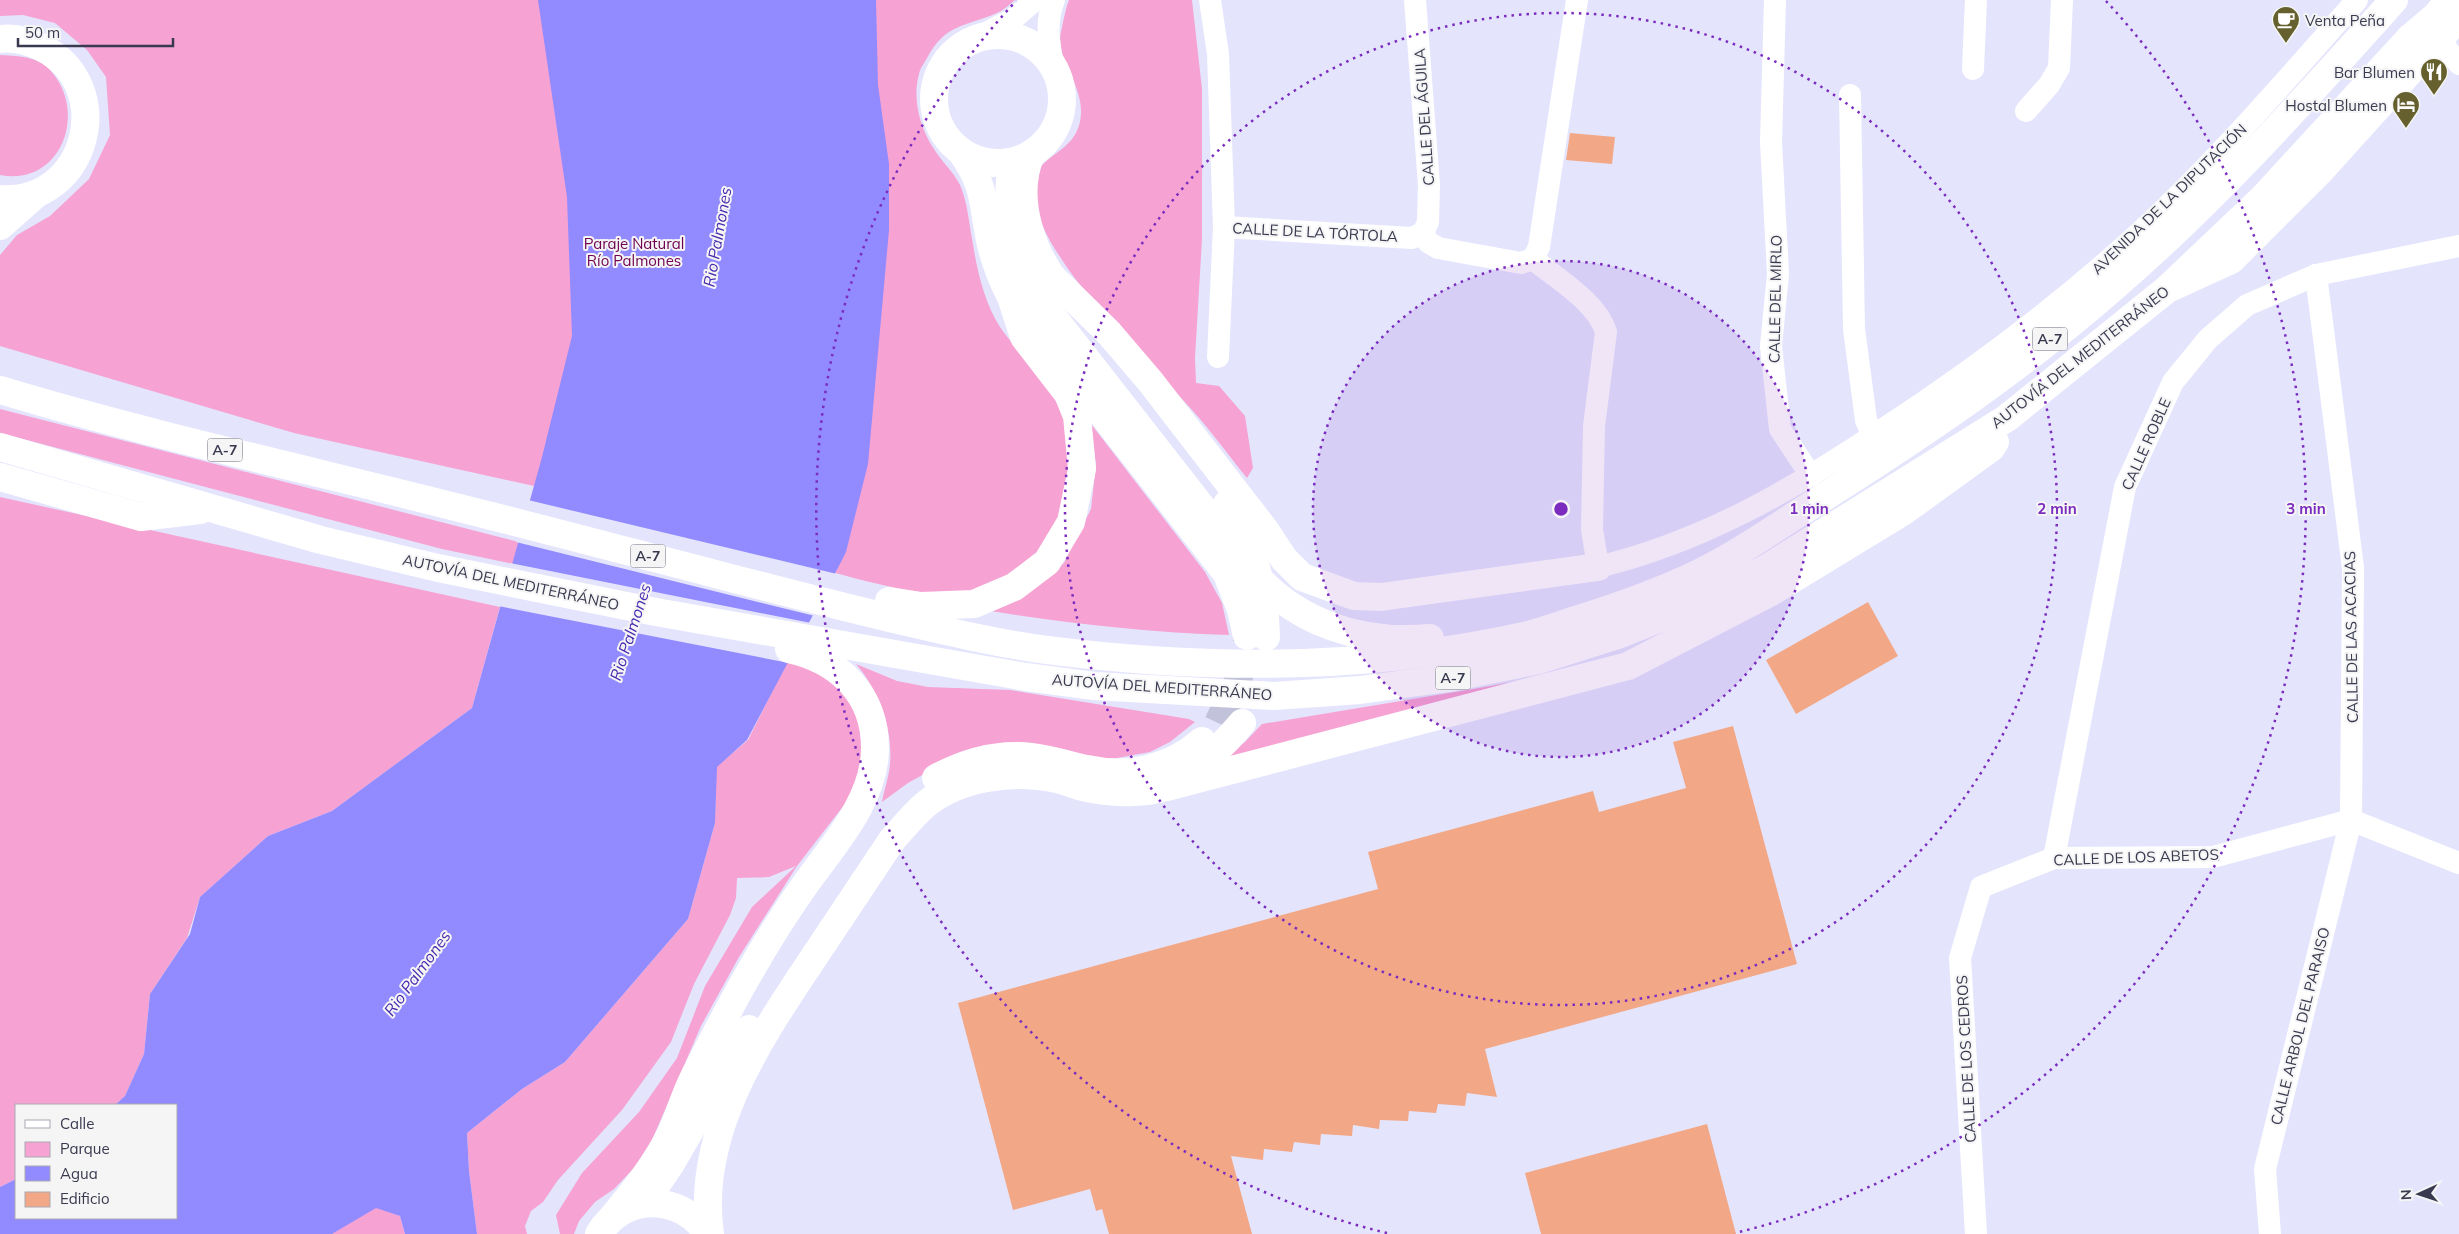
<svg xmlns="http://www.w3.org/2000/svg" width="2459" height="1234" viewBox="0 0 2459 1234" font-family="Mulish,sans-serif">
  <rect width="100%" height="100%" fill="#e4e5fd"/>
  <g fill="#f6a2d3">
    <path d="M0 0H1015C1010 4 1004 10 997 13 965 27 946 23 927 58 924 63 920 69 919 74 912 99 920 128 934 149 942 162 953 171 960 185 968 203 969 225 973 244 977 271 985 304 1000 327 1021 358 1050 378 1064 415 1076 447 1069 520 1047 547 1041 554 1032 563 1024 568 1014 575 976 590 964 593 934 600 865 581 835 573L840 563 534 486 294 433 0 346V255L17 235 50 216 89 179 110 135 106 77 87 50 55 23 23 15 0 16Z"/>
    <path d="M1069 0H1192L1202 89V239L1195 358 1196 383 1219 386 1245 416 1253 468 1247 478C1229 456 1212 432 1192 410 1149 361 1037 257 1033 192 1031 151 1079 158 1081 113 1082 86 1061 65 1060 40 1060 34 1062 28 1063 22 1065 14 1066 7 1069 0Z"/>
    <path d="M0 55C15 56 35 56 47 67 90 108 63 187 0 175Z"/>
    <path d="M0 409 519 542 513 564 442 549 0 433Z"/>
    <path d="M1091 424 1205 572 1222 603 1229 635C1145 632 1062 623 979 609L1046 577 1064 563 1091 509 1096 465Z"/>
    <path d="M0 497 500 607 472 708 332 811 268 836 200 897 187 938 150 994 144 1054 125 1096 115 1105H16V1179L0 1187Z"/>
    <path d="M787 662 827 673 859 711 863 769 848 800 797 866 739 957 701 1026 652 1140 634 1168 614 1189 595 1202 579 1221 574 1234H560L556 1215 582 1173 639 1112 677 1058 705 986 752 907 796 866 769 877 737 878 736 898 730 915 694 984 671 1042 622 1110 558 1180 543 1202 531 1211 525 1226 527 1234H477L469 1171 467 1133 522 1089 565 1062 688 919 715 823 716 767 748 740Z"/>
    <path d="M856 664 897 681 928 687 1010 690 1189 719 1195 722 1170 742 1150 752 1117 758 935 768 908 783 882 802C884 790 889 777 890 764 893 728 879 691 856 664Z"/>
    <path d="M1578 670 1226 758 1245 742 1262 724 1485 687Z"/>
    <path d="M376 1207 400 1216 405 1234H332Z"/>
  </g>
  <path fill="#928aff" d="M538 0H876L878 85 889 164V230L868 464 846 552 841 562 747 740 717 767 715 823 688 919 565 1062 522 1089 467 1133 469 1171 477 1234H405L400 1216 376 1208 332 1234H0V1187L16 1179V1218H176V1105H115L125 1096 144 1054 150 994 190 934 200 897 268 836 332 811 472 708 542 457 572 336 567 197Z"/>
  <g fill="#e4e5fd">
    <path d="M528 500 837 574 815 616 516 542Z"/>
    <path d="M510 563 811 623 789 663 498 606Z"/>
  </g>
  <g fill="#f2a786">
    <path d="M1570 133 1615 137 1612 164 1566 160Z"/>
    <path d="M1868 602 1898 656 1796 714 1766 660Z"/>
    <path d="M1733 726 1797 964 1485 1049 1497 1097 1467 1093 1465 1106 1438 1104 1436 1113 1409 1111 1408 1121 1380 1120 1379 1129 1353 1125 1352 1136 1321 1134 1320 1145 1294 1142 1292 1152 1264 1149 1263 1160 1231 1156 1252 1234H1109L1102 1209 1096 1211 1090 1189 1013 1210 958 1003 1378 889 1368 852 1593 791 1599 812 1686 788 1673 742Z"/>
    <path d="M1707 1124 1736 1234H1541L1525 1173Z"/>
  </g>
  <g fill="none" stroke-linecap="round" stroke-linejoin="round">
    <path stroke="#c2c3da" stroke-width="28" stroke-dasharray="28 14" stroke-linecap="butt" d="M1218 723 1238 681 1247 642"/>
    <g stroke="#fff" stroke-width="22">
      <path d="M1210 0 1218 54 1224 227"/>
      <path d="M1415 0 1429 185 1428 222 1423 233"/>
      <path d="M1775 0 1771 142 1778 274 1771 346 1780 429 1811 476"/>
      <path d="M978 37 1013 19 1035 0"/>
      <path d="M2439 39 2459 64"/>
      <path d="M1053 66C1049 43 1045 22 1054 0"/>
      <path d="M1973 69 1976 0"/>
      <path d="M1850 95 1854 329 1866 420 1873 436"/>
      <path d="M2026 111 2049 85 2059 68 2062 0"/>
      <path d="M1533 259C1557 279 1597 302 1606 332L1594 426 1592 529 1598 567C1702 542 1790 491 1879 432 1960 379 2038 322 2111 258 2201 180 2278 89 2357 0"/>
      <path d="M1218 357 1224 227 1412 238 1423 233 1428 242 1438 248 1521 263 1533 259 1539 247 1577 0"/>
      <path d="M2351 820 2459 863"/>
      <path d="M2054 858 2125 487 2173 382 2208 339 2247 305 2316 275 2459 246"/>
      <path d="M1976 1234 1960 958 1981 887 2054 858 2213 857 2351 820"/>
      <path d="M2270 1234 2265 1169 2351 820 2353 568 2316 275"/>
    </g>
    <g stroke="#fff" stroke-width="28">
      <circle cx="998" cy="99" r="64"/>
      <path d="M0 39C14 37 28 41 41 47 119 86 87 205 0 199"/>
      <path d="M962 153C986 187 982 202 990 240 994 259 1002 280 1011 297L1227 574 1241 610 1247 636"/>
      <path d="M1031 154C1012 199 1032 253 1061 290"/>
      <path d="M0 226 34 196"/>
      <path d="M1050 275 1109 333 1150 381 1265 530 1284 559 1302 577 1354 596 1381 597 1598 567"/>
      <path d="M2172 287 2231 260 2322 169 2459 17"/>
      <path d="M1227 504C1254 547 1265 587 1266 637"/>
      <path d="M936 778C962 764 990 755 1020 756 1044 757 1064 764 1087 769 1127 778 1171 769 1202 741"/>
      <path d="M637 1204 653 1190 670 1165 749 1029"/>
      <path d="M599 1234C624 1192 682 1194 708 1234"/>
      <path d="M710 1234C695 1132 760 1038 814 957 840 918 866 879 892 840 903 828 913 815 926 804 961 776 1015 770 1057 779 1066 781 1074 785 1083 787 1109 793 1141 795 1166 787 1191 779 1225 743 1242 723"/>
    </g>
    <path stroke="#fff" stroke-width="28" d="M2410 38 2436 16 2449 0"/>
    <g stroke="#fff" stroke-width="28">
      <path d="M1018 160C1016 165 1012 170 1011 175 1003 208 1029 280 1047 309L1254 574C1300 625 1363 644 1430 638"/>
      <path d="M0 390C106 422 214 448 322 474 421 498 520 523 619 549 710 572 800 597 890 618 942 630 994 643 1047 650 1206 670 1367 671 1524 636 1541 632 1558 626 1575 620 1617 607 1660 592 1699 573 1739 554 1776 527 1813 504 1918 438 2022 368 2115 286 2216 199 2305 99 2394 0"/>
      <path d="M0 447 321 540 438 568 656 612 1026 677 1094 686 1274 696 1360 690 1449 678 1539 660 1618 635 1693 605 1767 568 2007 418 2166 290 2262 199 2410 38"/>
      <path d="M0 477 141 517 200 510"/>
      <path d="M889 601 921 606 974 604 1014 587 1047 562 1071 522 1082 469 1077 416 1068 394 1024 337 1011 297"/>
      <path d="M1167 787 1628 666 1771 592 1904 511 1991 448 1995 442"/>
      <path d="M612 1218C634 1191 655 1166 670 1135 679 1117 684 1097 693 1079 726 1013 760 949 802 889 831 847 875 802 875 748 875 694 839 660 789 649"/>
    </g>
  </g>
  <circle cx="1561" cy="509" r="248" fill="#7b2cbf" fill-opacity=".12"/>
  <g fill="none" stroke="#7b2cbf" stroke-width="2.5" stroke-dasharray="2.5 5">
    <circle cx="1561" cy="509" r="248"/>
    <circle cx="1561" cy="509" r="496"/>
    <path d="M1387 1233A745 745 0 0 1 1016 1M2106 1A745 745 0 0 1 1735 1233"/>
  </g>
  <defs>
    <symbol id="cafe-pin" viewBox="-11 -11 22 30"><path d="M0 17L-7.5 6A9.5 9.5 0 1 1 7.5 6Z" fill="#65602d" stroke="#f4f5f4"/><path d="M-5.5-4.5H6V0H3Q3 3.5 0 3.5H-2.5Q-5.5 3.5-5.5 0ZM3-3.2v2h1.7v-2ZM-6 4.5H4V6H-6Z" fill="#fff"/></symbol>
    <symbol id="restaurant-pin" viewBox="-11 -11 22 30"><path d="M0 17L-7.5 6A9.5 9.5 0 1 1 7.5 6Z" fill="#65602d" stroke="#f4f5f4"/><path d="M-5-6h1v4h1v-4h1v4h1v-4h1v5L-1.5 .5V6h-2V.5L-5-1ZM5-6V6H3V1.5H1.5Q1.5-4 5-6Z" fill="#fff"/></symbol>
    <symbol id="hotel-pin" viewBox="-11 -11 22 30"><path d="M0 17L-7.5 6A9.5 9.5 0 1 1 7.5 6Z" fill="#65602d" stroke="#f4f5f4"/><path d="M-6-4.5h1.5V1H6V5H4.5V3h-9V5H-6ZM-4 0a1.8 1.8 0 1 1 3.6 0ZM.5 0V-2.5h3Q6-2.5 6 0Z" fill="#fff"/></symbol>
  </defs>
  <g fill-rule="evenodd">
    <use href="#cafe-pin" x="2270" y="4" width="32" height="43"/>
    <use href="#restaurant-pin" x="2418" y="56" width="32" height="43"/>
    <use href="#hotel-pin" x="2390" y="89" width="32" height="43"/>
  </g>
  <g text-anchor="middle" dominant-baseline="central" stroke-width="4" stroke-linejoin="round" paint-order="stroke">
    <g fill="#f4f5f4" stroke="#717181" stroke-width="1">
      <rect x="2032.5" y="327.5" width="35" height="23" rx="4"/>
      <rect x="207.5" y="438.5" width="35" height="23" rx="4"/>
      <rect x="630.5" y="544.5" width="35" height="23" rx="4"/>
      <rect x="1435.5" y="666.5" width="35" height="23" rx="4"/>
    </g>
    <g font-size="14" font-weight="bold" fill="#393950">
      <text x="2050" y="339">A-7</text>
      <text x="225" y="450">A-7</text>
      <text x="648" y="556">A-7</text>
      <text x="1453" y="678">A-7</text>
    </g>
    <g font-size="15" fill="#393950" stroke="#f4f5f4" text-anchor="end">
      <text x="2305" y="20" text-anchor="start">Venta Peña</text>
      <text x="2415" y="72">Bar Blumen</text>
      <text x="2387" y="105">Hostal Blumen</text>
    </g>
    <g font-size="15" fill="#393950" stroke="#f4f5f4">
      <text transform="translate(1424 117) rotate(-94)">CALLE DEL ÁGUILA</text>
      <text transform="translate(2169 199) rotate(-44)">AVENIDA DE LA DIPUTACIÓN</text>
      <text transform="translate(1315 232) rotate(3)">CALLE DE LA TÓRTOLA</text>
      <text transform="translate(1775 299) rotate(-89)">CALLE DEL MIRLO</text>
      <text transform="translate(2080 357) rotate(-38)">AUTOVÍA DEL MEDITERRÁNEO</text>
      <text transform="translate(2146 444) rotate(-66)">CALLE ROBLE</text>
      <text transform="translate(511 582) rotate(12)">AUTOVÍA DEL MEDITERRÁNEO</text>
      <text transform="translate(2351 637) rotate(-91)">CALLE DE LAS ACACIAS</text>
      <text transform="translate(1162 687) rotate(4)">AUTOVÍA DEL MEDITERRÁNEO</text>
      <text transform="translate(2136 857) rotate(-2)">CALLE DE LOS ABETOS</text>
      <text transform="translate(2300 1026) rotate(-76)">CALLE ARBOL DEL PARAISO</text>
      <text transform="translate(1966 1059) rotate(-93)">CALLE DE LOS CEDROS</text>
    </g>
    <g font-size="15" fill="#700051" stroke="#f4f5f4">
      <text x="634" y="243">Paraje Natural<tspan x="634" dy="17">Río Palmones</tspan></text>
    </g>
    <g font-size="16" font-style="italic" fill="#4728af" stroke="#f4f5f4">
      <text transform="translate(717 237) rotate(-80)">Rio Palmones</text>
      <text transform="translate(630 632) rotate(-72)">Rio Palmones</text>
      <text transform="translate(417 973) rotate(-54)">Rio Palmones</text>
    </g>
  </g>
  <circle cx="1561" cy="509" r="8" fill="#7b2cbf" stroke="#f4f5f4" stroke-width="2.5"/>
  <g font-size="15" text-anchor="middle" font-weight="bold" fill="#7b2cbf" stroke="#f4f5f4" stroke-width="4" stroke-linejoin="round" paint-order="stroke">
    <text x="1809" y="514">1 min</text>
    <text x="2057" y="514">2 min</text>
    <text x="2306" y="514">3 min</text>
  </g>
  <rect x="15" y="1104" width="162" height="115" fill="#f4f5f4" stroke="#a9aab2"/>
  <rect x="25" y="1120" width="25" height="8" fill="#ffffff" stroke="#a9aab2"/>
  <text x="60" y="1129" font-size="15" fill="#393950">Calle</text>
  <rect x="25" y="1142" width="25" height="15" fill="#f6a2d3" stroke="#a9aab2"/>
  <text x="60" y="1154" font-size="15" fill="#393950">Parque</text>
  <rect x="25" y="1166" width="25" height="15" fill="#928aff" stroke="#a9aab2"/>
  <text x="60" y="1179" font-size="15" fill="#393950">Agua</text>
  <rect x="25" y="1192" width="25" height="15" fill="#f2a786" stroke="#a9aab2"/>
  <text x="60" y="1204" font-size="15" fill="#393950">Edificio</text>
  <g transform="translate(2419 1194) rotate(267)" stroke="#f4f5f4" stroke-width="4" paint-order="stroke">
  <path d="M0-4L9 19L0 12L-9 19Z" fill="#393950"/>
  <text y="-8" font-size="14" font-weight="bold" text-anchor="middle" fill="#393950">N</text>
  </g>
  <path d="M18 38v8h155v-8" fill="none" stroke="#393950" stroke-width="2.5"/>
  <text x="25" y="38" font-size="15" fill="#393950" stroke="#f4f5f4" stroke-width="4" paint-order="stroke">50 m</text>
</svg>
